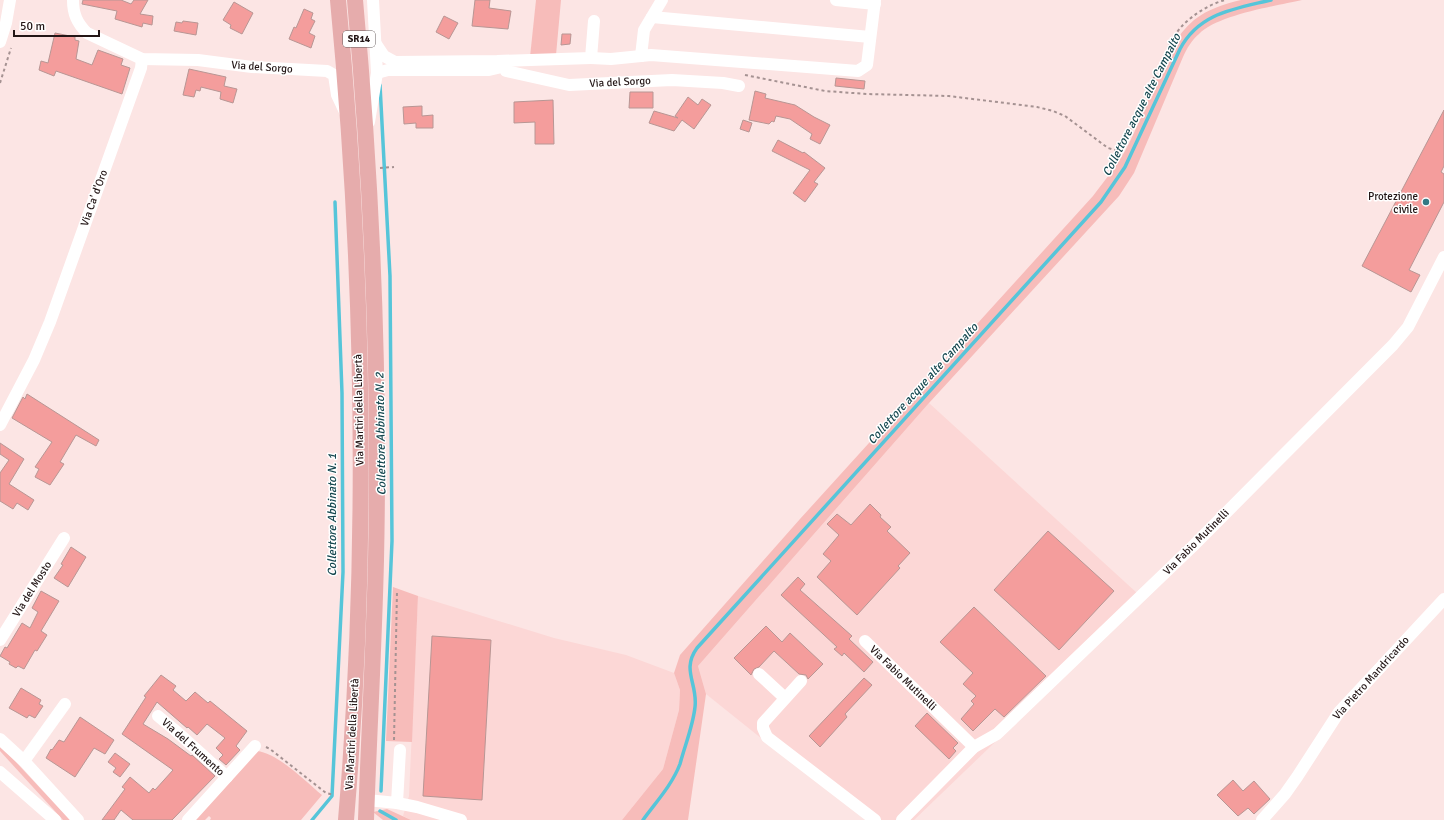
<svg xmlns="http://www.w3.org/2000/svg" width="1444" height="820" viewBox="0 0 1444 820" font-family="Signika,sans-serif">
  <rect width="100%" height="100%" fill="#fce5e4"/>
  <g fill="#fcd7d6">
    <path d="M929 403 1137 593 1143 600 914 820H868L771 746 706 694 698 666Z"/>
    <path d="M418 596 554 638 626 655 674 673 680 690 679 710 663 769 622 820H411L403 816 409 796Z"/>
  </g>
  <g fill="#f7bcba">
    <path d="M536 0H561L556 55 530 57Z"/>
    <path d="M1241 0H1302C1275 6 1217 15 1199 34 1192 40 1187 48 1183 57L1134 173 1119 196 929 403 698 666 706 694 688 820H622L663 769 679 710 680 690 674 673 680 655 800 519 1093 196C1104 181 1116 167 1125 151 1138 127 1147 101 1158 76 1167 56 1176 35 1194 20 1208 9 1224 4 1241 0Z"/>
    <path d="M393 587 418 596 412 742 386 741Z"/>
    <path d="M0 745 70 820H63L0 751Z"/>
    <path d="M257 751C278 753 306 782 322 795L301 820H210L211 818 209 816 205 820H194Z"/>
    <path d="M387 809 411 820H383L373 812Z"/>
  </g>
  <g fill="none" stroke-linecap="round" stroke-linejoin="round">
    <g stroke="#56c5d9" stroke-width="3.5">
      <path d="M380 85 390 276 392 541 381 791"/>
      <path d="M380 811 396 820"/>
      <path d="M312 820 332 796 343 572 342 393 335 202"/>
      <path d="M643 820C656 802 672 785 680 764 685 745 693 726 695 707 698 684 681 670 697 648L1101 202 1125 167 1180 49C1199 13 1234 9 1271 0"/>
    </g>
  </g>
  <g fill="#f49d9c" stroke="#b89694">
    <path d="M83 0H121L131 4 134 0H148L140 14 153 16 152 25 143 23 142 27 115 19 117 11 82 4Z"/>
    <path d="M475 0H490L489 8 511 11 508 29 472 26Z"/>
    <path d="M234 2 253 13 242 34 230 28 231 25 223 20Z"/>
    <path d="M304 9 313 13 311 19 315 21 309 33 315 36 311 48 289 39 294 27 296 28Z"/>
    <path d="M444 16 458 23 449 39 436 32Z"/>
    <path d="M183 21 198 23 196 35 174 31 176 22 182 23Z"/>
    <path d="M55 33 75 37V40L79 41 76 59 92 65 98 50 123 59 121 65 130 68 122 94 56 71 54 76 39 70 41 61 48 63Z"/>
    <path d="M562 34H571L570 44 561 45Z"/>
    <path d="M189 69 226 77 224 86 237 89 233 103 220 99 221 92 201 87 200 91 196 90 194 97 183 95Z"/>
    <path d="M836 78 865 81 864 89 835 86Z"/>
    <path d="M755 91 766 94 765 98 795 105 814 117 830 125 820 144 810 139 812 134 790 119 776 116 774 122 772 121 769 124 749 120Z"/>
    <path d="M630 92H653V108H629Z"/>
    <path d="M688 97 698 105 702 99 711 105 694 129 682 120 674 131 649 123 654 111 678 118 675 116Z"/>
    <path d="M553 100 554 144H535V122L514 123V102Z"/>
    <path d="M422 106V116L433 115V128H416V123L404 124 403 107Z"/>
    <path d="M1444 110V166L1441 172 1444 174V202L1409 270 1420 275 1411 292 1362 266Z"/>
    <path d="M743 120 752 123 749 132 740 129Z"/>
    <path d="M778 140 803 153 804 152 825 168 814 182 818 184 805 202 793 193 810 170 772 151Z"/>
    <path d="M27 394 99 440 96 446 76 435 60 462 64 464 50 485 35 477 39 469 35 467 52 442 12 418 23 397 25 399Z"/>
    <path d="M0 443 24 459 9 484 34 500 28 510 17 503 13 509 0 501V473L9 460 0 454Z"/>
    <path d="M870 504 881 515 880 517 891 527 887 531 910 553 898 566 900 568 857 615 817 577 831 561 823 554 839 535 827 524 837 514 851 525Z"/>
    <path d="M1048 531 1114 591 1059 650 994 590Z"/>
    <path d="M71 547 86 557 68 587 54 578 63 565 61 564Z"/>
    <path d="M798 577 805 584 800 590 852 636 849 639 873 662 864 672 844 653 842 656 834 649 837 647 781 595Z"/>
    <path d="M41 591 59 601 41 631 47 635 37 651 35 650 24 669 18 666 16 668 9 664 10 662 0 656 5 647 7 648 22 623 30 628 38 612 32 608Z"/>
    <path d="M974 607 1046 676 1004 717 995 709 973 731 961 719 974 704 971 701 976 696 963 684 973 673 940 642Z"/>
    <path d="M766 626 782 642 790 633 823 664 808 679 806 675 799 674 774 651 759 667 754 669 751 675 734 658Z"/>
    <path d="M432 636 491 640 482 800 423 796Z"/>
    <path d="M161 675 176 686 173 690 186 701 195 692 208 703 210 701 247 731 236 746 240 750 226 765 219 759 223 755 216 748 225 738 207 724 197 735 188 727 187 728 157 702 143 724 168 739 191 756 192 755 215 776 172 820H133L121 810 114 820H102L125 789 122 787 130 777 149 793 153 788 155 790 173 770 122 734 146 697 144 696Z"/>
    <path d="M864 678 872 685 845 714 847 717 820 747 809 736Z"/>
    <path d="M21 688 41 700 39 704 43 706 35 718 29 715 27 718 9 708Z"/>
    <path d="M927 713 958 743 953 748 956 751 949 759 915 726Z"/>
    <path d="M80 717 114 740 105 754 94 748 75 777 46 758 51 749 52 750 59 740 64 742Z"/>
    <path d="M115 753 130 764 120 777 113 772 116 768 108 762Z"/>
    <path d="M1233 780 1243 791 1254 781 1270 799 1254 814 1248 808 1238 816 1217 795Z"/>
  </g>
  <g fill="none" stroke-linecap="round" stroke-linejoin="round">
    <g stroke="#a59292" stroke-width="2" stroke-dasharray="3 3" stroke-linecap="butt">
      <path d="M745 75 825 91 867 94 949 96 1037 107 1053 111 1065 116 1108 148 1118 151 1122 148 1125 144C1137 115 1149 87 1163 59 1168 48 1174 34 1183 25 1194 14 1210 4 1225 0"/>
      <path d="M0 83 11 48"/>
      <path d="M380 168 394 167"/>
      <path d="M394 740 397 591"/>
      <path d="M266 747 270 749 326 793 334 795"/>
    </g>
    <g stroke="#fff" stroke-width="12">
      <path d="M73 0C73 14 77 23 87 33L142 59 198 60 252 67 327 71 334 75 337 95 345 112"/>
      <path d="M836 0 875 4"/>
      <path d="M652 17 870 37"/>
      <path d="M0 42 6 23 10 0"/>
      <path d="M376 44 384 56 395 62 497 61 591 58 594 21"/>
      <path d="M641 56 644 30 662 0"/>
      <path d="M591 58 611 59 651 55 858 71 867 65 875 0"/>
      <path d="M506 67V71L569 85 672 80 723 83 739 86"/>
      <path d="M377 73 388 70H489L506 66"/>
      <path d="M369 122 377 73 373 0"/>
      <path d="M0 425 34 360 50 322 141 68 142 59"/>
      <path d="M0 640 64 538"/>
      <path d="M865 641 974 747"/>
      <path d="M759 674 785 698"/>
      <path d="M801 681 763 723V728L767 737 875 820"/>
      <path d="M158 716 176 731 227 777"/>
      <path d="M0 739 24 761 78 820"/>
      <path d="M24 761 65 704"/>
      <path d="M0 772 55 820"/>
      <path d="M367 800 397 803 400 750"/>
      <path d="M397 803 417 807 461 820"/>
      <path d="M188 820 255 746"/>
      <path d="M902 820 974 747 997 734 1192 547 1393 345 1408 327 1444 257"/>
      <path d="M1262 820 1285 794 1297 777 1339 712 1444 599"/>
    </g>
    <g stroke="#e6acac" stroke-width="16">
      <path d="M338 0C364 272 369 548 346 820"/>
      <path d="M355 0C372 186 380 373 376 560 374 647 369 733 366 820"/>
    </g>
  </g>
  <circle fill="#337985" stroke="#fff" stroke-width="1.5" cx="1426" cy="202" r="4"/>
  <g text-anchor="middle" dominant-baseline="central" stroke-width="3" stroke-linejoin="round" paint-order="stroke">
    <rect fill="#fff" stroke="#655c5c" stroke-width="1" x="343" y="31" width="32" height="16" rx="3"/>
    <g font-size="10" font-weight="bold" fill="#231616">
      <text x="359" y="39">SR14</text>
    </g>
    <g font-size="11" fill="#231616" stroke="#fff">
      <text transform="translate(262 67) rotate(4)">Via del Sorgo</text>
      <text transform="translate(620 82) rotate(-3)">Via del Sorgo</text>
      <text transform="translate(94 198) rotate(-70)">Via Ca' d'Oro</text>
      <text transform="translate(359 410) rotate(-91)">Via Martiri della Libertà</text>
      <text transform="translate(1196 542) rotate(-45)">Via Fabio Mutinelli</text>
      <text transform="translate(32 589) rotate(-58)">Via del Mosto</text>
      <text transform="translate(903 678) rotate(44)">Via Fabio Mutinelli</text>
      <text transform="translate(1371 678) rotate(-48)">Via Pietro Mandricardo</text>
      <text transform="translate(352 734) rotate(-87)">Via Martiri della Libertà</text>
      <text transform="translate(193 747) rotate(42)">Via del Frumento</text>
    </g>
    <g font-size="11" fill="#231616" stroke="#fff" text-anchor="end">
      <text x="1418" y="196">Protezione<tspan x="1418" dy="13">civile</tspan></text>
    </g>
    <g font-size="12" font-style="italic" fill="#15474f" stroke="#fff">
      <text transform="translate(1142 105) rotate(-63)">Collettore acque alte Campalto</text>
      <text transform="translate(923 384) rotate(-48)">Collettore acque alte Campalto</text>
      <text transform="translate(381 434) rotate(-91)">Collettore Abbinato N. 2</text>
      <text transform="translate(332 515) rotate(-90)">Collettore Abbinato N. 1</text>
    </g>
  </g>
  <path d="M14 30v6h85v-6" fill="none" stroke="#231616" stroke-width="2"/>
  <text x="20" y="30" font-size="12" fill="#231616" stroke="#ffffff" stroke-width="3" paint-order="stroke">50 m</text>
</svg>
